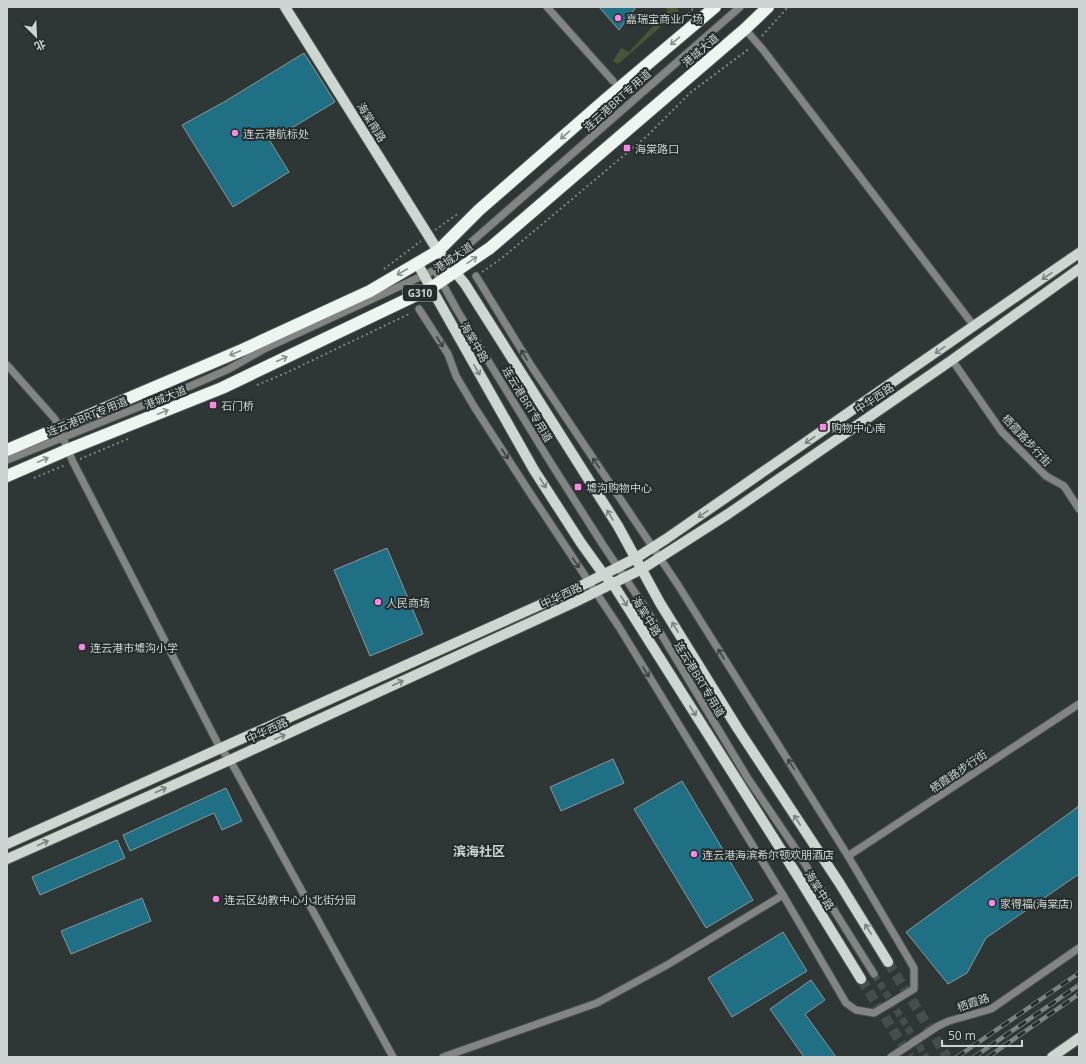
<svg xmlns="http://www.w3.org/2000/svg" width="1086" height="1064" viewBox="0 0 1086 1064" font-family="'Open Sans','Noto Sans SC',sans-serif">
  <rect width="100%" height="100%" fill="#2e3736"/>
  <path fill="#465637" d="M665 7H676L679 11 618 64 613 61 621 48 629 52 668 10Z"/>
  <g fill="#1f7084" stroke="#8d979a">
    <path d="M599 7H636L619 30Z"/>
    <path d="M304 53 335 102 270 141 289 172 233 207 182 125 224 102Z"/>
    <path d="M387 548 423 634 370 656 334 570Z"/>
    <path d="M613 759 624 783 561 811 550 787Z"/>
    <path d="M682 781 753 900 706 928 634 809Z"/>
    <path d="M226 788 242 821 222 830 214 813 130 851 123 835Z"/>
    <path d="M1079 806V874L986 938 967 973 948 984 906 932Z"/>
    <path d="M117 840 125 858 40 895 32 877Z"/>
    <path d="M142 898 151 921 71 954 61 931Z"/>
    <path d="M783 932 807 971 732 1017 708 978Z"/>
    <path d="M811 980 825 1000 805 1014 836 1057H804L770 1009Z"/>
  </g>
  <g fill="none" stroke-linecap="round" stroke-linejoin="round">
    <path stroke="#464e4d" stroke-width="7" stroke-dasharray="7 3.5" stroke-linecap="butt" d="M874 974 926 1057"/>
    <g stroke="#464e4d" stroke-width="10" stroke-dasharray="10 5" stroke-linecap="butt">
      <path d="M888 962 947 1057"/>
      <path d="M861 979 910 1057"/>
    </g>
    <defs>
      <g id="minor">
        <path d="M547 7 613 81"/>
        <path d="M745 29 764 51 974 326"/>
        <path d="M435 270 457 310 549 460 603 545 646 609 747 777 793 845 874 974"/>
        <path d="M419 309 448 354 456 376 475 408 532 496 619 627 783 895 846 1003 856 1010 874 1013 914 989V968L848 856 678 585 532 367 476 276"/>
        <path d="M952 360 1002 432 1046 476 1064 486 1079 509"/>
        <path d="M7 365 55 419 73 462 220 748 230 760 393 1057"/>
        <path d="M7 460 186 388 229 369 264 349 435 270 452 259 740 7"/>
        <path d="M848 856 1079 704"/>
        <path d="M443 1057 597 1003 667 965 783 895"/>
        <path d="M891 1057 938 1026 949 1021 991 1009 1079 948"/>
      </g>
      <g id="major">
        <path d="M285 7 438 251 465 284 618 526 660 603 738 729 840 884 888 962"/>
        <path d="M417 263 534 470 581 543 604 575 613 584 797 875 861 979"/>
        <path d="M7 844 569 592 636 558 666 539 1079 253"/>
        <path d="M7 859 230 760 575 602 642 569 728 514 952 360 1079 269"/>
        <path d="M1052 1057 1079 1038"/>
      </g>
      <g id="highway">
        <path d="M7 450 242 350 370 291 438 251 479 210 605 100 715 7"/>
        <path d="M7 476 67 450 222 388 431 288 490 248 745 29 768 7"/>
      </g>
    </defs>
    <use href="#minor" stroke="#4b5352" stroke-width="9"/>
    <use href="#major" stroke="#4b5352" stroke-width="12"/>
    <use href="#highway" stroke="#4b5352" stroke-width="14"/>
    <g stroke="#7c8483" stroke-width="2" stroke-dasharray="2 3" stroke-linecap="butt">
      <path d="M684 17 695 7"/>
      <path d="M762 36 788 7"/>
      <path d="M435 230 459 213"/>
      <path d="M384 269 421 241"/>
      <path d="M482 272 502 258 647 136 690 93 750 48"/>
      <path d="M257 385 286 373 411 313"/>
      <path d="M80 459 130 438"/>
      <path d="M34 478 65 465"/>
    </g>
    <use href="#minor" stroke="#828583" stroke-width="7"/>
    <use href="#major" stroke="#ced6d1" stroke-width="10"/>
    <use href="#highway" stroke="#ecf5f0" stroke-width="12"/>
    <defs>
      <g id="rail">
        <path d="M957 1057 1079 973"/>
        <path d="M974 1057 1079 985"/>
        <path d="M988 1057 1079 994"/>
      </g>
    </defs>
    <use href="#rail" stroke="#7c8382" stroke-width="4.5"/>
    <use href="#rail" stroke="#242d2c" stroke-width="3" stroke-dasharray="9" stroke-linecap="butt"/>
  </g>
  <defs><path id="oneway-shaft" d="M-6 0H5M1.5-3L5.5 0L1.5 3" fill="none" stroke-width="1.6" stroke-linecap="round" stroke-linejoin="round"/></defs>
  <g stroke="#88918e">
    <use href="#oneway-shaft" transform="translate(675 41) rotate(140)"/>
    <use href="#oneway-shaft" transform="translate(565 135) rotate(139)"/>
    <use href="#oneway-shaft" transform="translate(472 260) rotate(-34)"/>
    <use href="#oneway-shaft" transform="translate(402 272) rotate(150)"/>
    <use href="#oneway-shaft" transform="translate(235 353) rotate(157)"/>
    <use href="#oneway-shaft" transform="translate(282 359) rotate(-25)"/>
    <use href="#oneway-shaft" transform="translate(163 412) rotate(-22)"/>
    <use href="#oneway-shaft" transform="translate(43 460) rotate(-23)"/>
  </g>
  <g stroke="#79827e">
    <use href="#oneway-shaft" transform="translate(1047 276) rotate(145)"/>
    <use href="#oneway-shaft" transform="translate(940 350) rotate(145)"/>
    <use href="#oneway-shaft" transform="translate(477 370) rotate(60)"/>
    <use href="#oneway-shaft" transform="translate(810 440) rotate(145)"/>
    <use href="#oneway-shaft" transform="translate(543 483) rotate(58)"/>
    <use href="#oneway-shaft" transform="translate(703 514) rotate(145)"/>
    <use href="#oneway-shaft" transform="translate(610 515) rotate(-122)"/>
    <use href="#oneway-shaft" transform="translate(624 601) rotate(58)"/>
    <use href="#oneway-shaft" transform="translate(675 627) rotate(-121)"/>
    <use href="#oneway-shaft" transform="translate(398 683) rotate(-25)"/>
    <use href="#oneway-shaft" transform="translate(693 711) rotate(58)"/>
    <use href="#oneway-shaft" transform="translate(280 737) rotate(-25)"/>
    <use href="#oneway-shaft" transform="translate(161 790) rotate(-24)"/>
    <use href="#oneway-shaft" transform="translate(797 820) rotate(-123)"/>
    <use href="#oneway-shaft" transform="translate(43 843) rotate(-24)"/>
    <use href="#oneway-shaft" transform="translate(868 929) rotate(-122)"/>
  </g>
  <g stroke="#3c4342">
    <use href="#oneway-shaft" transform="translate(440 342) rotate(57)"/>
    <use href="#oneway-shaft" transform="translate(524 355) rotate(-121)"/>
    <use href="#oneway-shaft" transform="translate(505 454) rotate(57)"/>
    <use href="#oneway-shaft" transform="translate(596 463) rotate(-124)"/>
    <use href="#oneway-shaft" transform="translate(576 563) rotate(56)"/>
    <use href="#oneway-shaft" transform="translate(721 654) rotate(-122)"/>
    <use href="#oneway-shaft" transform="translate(646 672) rotate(58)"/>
    <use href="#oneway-shaft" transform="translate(791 764) rotate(-122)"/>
  </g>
  <g fill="#fb86e4" stroke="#242d2c" stroke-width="1.5">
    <circle cx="618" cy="18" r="4"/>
    <circle cx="235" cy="133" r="4"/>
    <rect x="623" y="144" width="8" height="8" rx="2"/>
    <rect x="209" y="401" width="8" height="8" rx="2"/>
    <rect x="819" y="423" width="8" height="8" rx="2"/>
    <rect x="574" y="483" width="8" height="8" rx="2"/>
    <circle cx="378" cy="602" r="4"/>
    <circle cx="82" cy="647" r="4"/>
    <circle cx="694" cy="854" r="4"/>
    <circle cx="216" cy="899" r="4"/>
    <circle cx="992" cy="903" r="4"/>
  </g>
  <g text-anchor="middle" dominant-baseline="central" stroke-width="4" stroke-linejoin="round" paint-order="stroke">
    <rect fill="#242d2c" stroke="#9aa1a0" stroke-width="1" x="403" y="285" width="34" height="16" rx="3"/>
    <g font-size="10" font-weight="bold" fill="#cdd3d2">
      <text x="420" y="293">G310</text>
    </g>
    <g font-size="11" fill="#cdd3d2" stroke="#242d2c" text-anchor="start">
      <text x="626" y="18">嘉瑞宝商业广场</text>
      <text x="243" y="133">连云港航标处</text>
      <text x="635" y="148">海棠路口</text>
      <text x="221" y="405">石门桥</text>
      <text x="831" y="427">购物中心南</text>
      <text x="586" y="487">墟沟购物中心</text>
      <text x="386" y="602">人民商场</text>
      <text x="90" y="647">连云港市墟沟小学</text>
      <text x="702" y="854">连云港海滨希尔顿欢朋酒店</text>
      <text x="224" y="899">连云区幼教中心小北街分园</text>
      <text x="1000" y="903">家得福(海棠店)</text>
    </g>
    <g font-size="11" fill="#cdd3d2" stroke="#242d2c">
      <text transform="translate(700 50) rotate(-41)">港城大道</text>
      <text transform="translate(617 100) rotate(-42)">连云港BRT专用道</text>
      <text transform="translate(372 122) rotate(58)">海棠南路</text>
      <text transform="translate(453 257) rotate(-34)">港城大道</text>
      <text transform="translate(475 342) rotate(60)">海棠中路</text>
      <text transform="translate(165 397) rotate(-22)">港城大道</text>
      <text transform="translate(874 398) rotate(-34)">中华西路</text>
      <text transform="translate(528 404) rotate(59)">连云港BRT专用道</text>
      <text transform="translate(87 416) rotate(-22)">连云港BRT专用道</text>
      <text transform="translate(1027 440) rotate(47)">栖霞路步行街</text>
      <text transform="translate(561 595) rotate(-25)">中华西路</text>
      <text transform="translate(647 616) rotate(58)">海棠中路</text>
      <text transform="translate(700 679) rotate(59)">连云港BRT专用道</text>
      <text transform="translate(267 730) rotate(-25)">中华西路</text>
      <text transform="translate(958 771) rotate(-34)">栖霞路步行街</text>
      <text transform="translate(820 890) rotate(58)">海棠中路</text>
      <text transform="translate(973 1002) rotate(-19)">栖霞路</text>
    </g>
    <g font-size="13" font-weight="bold" fill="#cdd3d2" stroke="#242d2c">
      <text x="479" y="851">滨海社区</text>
    </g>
  </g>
  <rect width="1086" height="1064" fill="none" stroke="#cdd3d2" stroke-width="16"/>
  <g transform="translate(36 36) rotate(156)" stroke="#242d2c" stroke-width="3" paint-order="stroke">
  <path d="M0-3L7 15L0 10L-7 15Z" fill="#cdd3d2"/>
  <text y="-6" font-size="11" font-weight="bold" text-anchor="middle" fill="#cdd3d2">北</text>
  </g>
  <path d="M942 1040v6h80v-6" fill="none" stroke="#cdd3d2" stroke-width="2"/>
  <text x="948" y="1040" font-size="12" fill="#cdd3d2" stroke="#242d2c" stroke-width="3" paint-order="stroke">50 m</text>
</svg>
